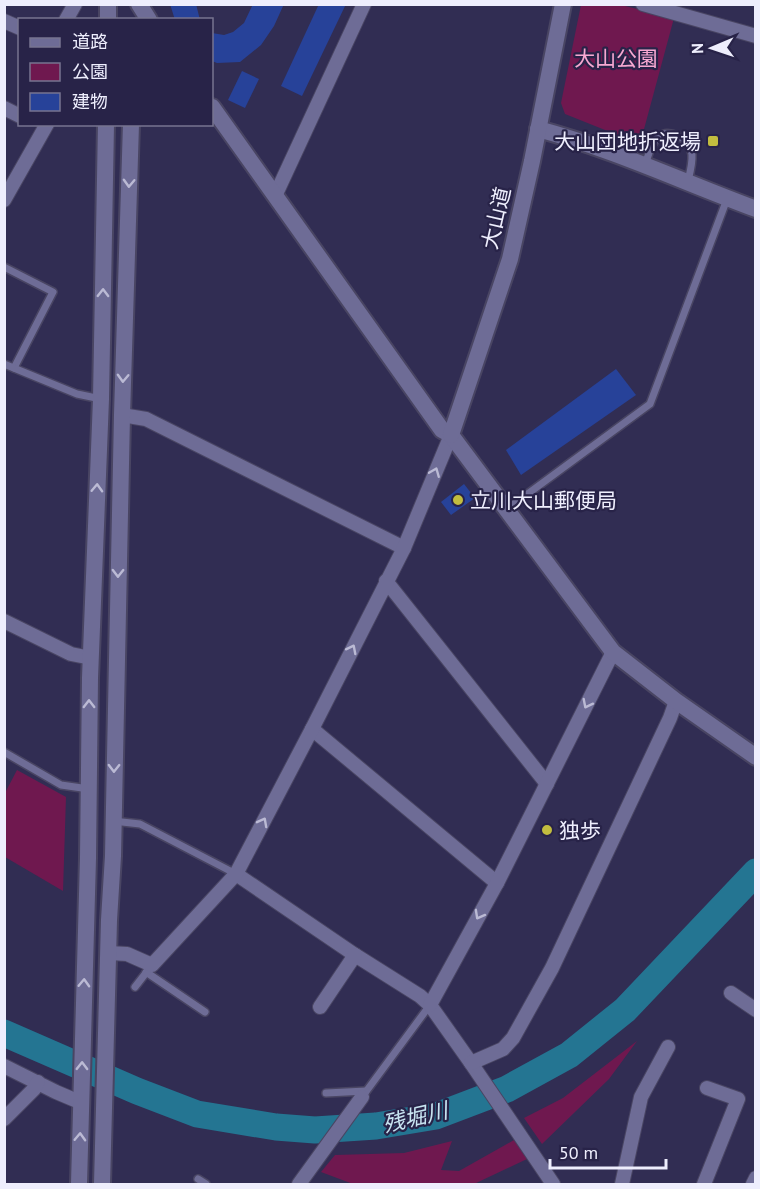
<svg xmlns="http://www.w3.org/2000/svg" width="760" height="1189" viewBox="0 0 760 1189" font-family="'PT Sans','Noto Sans JP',sans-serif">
  <rect width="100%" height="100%" fill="#312d53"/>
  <g fill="#6f184f">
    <path d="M581 5H621L674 18 640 144 565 114 561 103Z"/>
    <path d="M17 770 66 797 63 891 5 857V793Z"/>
    <path d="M637 1041 609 1079 542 1144 524 1118 563 1098Z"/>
    <path d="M514 1140 527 1159 474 1184H353L321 1172 335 1155 404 1153 452 1141 441 1170 459 1171Z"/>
  </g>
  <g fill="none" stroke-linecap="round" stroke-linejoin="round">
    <path stroke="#247592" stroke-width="27" d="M4 1033 137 1091 197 1114 276 1127 315 1130 376 1126 436 1116 507 1089 569 1055 625 1010 756 872"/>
  </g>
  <g fill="#274299">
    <path d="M170 4H196L200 20H175Z"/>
    <path d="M253 4H284L274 26 261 45 240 62 217 63 212 61V33L224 35 233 32 244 23Z"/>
    <path d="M319 4H346L302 96 281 86Z"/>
    <path d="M242 71 259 79 245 108 228 100Z"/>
    <path d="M616 369 636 395 521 475 506 450Z"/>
    <path d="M464 484 475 498 451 515 441 502Z"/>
  </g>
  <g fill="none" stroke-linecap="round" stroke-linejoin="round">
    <defs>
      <g id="service">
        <path d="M645 165C648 157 651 141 660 136 665 132 673 134 678 136 698 143 692 165 688 181"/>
        <path d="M4 267 53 292 14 368"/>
        <path d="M4 364 77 394 101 399"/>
        <path d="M507 509 650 404 727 199"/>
        <path d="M4 752 61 785 89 789"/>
        <path d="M113 821 140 824 236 874"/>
        <path d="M146 972 205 1012"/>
        <path d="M135 987 149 969"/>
        <path d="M326 1093 366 1091"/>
        <path d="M362 1097 430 1005"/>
        <path d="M198 1179 206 1184"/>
      </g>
      <g id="minor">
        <path d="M643 4 756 36"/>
        <path d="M66 20 75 4"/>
        <path d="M4 21 20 28"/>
        <path d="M4 108 20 116"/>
        <path d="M275 196 364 4"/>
        <path d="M4 200 47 124"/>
        <path d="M122 415 146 419 404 548"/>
        <path d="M386 581 547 784"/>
        <path d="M4 621 71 654 91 658"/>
        <path d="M312 729 497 883"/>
        <path d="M236 874 355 955 420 996 430 1005 471 1063 553 1184"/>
        <path d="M109 953 127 954 152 965 236 874 312 729 404 548 451 435"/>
        <path d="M731 993 756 1010"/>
        <path d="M430 1005 497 883 613 652"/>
        <path d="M320 1007 355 955"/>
        <path d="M471 1063 503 1049 513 1038 552 968 670 718 676 701"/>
        <path d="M4 1066 56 1092 82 1103"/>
        <path d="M4 1119 34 1089 38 1082"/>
        <path d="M299 1184 362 1097"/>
        <path d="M622 1184 641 1097 668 1047"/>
        <path d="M704 1184 738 1099 707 1088"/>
        <path d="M753 1184 756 1178"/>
      </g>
      <g id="tertiary">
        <path d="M139 4 149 20"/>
        <path d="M108 20V4"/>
        <path d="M212 107 442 430 451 435 613 652 676 701 756 757"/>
        <path d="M538 129C613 149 683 182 756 209"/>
        <path d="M451 435 510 259 532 161 563 4"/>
        <path d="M79 1184 88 858 90 678 101 399 106 124"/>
        <path d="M102 1184 109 920 113 856 122 415 131 124"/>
      </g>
    </defs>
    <use href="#service" stroke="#494563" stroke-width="10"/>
    <use href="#minor" stroke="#494563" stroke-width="16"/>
    <use href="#tertiary" stroke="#494563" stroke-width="20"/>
    <use href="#service" stroke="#6e6c96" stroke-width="7"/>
    <use href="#minor" stroke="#6e6c96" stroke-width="14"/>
    <use href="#tertiary" stroke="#6e6c96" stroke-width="16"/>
  </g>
  <defs><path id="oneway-chevron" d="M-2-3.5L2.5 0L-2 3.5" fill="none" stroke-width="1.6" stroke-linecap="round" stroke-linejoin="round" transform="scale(1.5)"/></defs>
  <g stroke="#bbbad4">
    <use href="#oneway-chevron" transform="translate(129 183) rotate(92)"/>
    <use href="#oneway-chevron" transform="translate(103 293) rotate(-89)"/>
    <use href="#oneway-chevron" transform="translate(123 378) rotate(92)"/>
    <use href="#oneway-chevron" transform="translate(435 472) rotate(-68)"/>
    <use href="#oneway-chevron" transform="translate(97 488) rotate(-88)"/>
    <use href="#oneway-chevron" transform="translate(118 573) rotate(91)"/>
    <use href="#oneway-chevron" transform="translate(352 649) rotate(-63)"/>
    <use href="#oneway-chevron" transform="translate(89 704) rotate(-90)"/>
    <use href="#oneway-chevron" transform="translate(587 704) rotate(117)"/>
    <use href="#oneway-chevron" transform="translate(114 768) rotate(91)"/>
    <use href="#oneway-chevron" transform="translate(263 822) rotate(-62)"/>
    <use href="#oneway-chevron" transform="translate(479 915) rotate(119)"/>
    <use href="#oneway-chevron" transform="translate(84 983) rotate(-88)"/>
    <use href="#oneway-chevron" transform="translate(82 1066) rotate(-89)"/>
    <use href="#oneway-chevron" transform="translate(80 1137) rotate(-88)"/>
  </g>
  <g fill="#c2bd3f" stroke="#282348" stroke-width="2">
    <rect x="707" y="135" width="12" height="12" rx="3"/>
    <circle cx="458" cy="500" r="6"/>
    <circle cx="547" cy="830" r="6"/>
  </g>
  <g text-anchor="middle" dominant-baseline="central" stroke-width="4.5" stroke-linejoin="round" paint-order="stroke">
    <g font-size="21" fill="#f7a8d1" stroke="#282348">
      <text x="616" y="58">大山公園</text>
    </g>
    <g font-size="21" fill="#eeeefd" stroke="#282348" text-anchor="start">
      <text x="701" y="141" text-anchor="end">大山団地折返場</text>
      <text x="470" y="500">立川大山郵便局</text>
      <text x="559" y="830">独歩</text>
    </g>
    <g font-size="21" fill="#eeeefd" stroke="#282348">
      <text transform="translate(496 218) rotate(-77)">大山道</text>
    </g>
    <g font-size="22" font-style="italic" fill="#c8e4f1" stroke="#282348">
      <text transform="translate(415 1117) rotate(-13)">残堀川</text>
    </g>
  </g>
  <rect width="760" height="1189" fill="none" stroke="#eeeefd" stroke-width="12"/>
  <rect x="18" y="18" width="195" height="108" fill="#282348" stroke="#777490" stroke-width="1.5"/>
  <rect x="30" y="38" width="30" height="9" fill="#6e6c96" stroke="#777490" stroke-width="1.5"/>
  <text x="72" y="48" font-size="18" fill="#eeeefd">道路</text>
  <rect x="30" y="63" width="30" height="18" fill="#6f184f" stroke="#777490" stroke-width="1.5"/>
  <text x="72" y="78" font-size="18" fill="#eeeefd">公園</text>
  <rect x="30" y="93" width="30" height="18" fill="#274299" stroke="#777490" stroke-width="1.5"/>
  <text x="72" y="108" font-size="18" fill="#eeeefd">建物</text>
  <g transform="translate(712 48) rotate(268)" stroke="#282348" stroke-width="4.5" paint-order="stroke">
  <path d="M0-4.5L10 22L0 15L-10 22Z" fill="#eeeefd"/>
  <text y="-9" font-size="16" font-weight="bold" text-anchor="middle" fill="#eeeefd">N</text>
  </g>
  <path d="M550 1159v9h116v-9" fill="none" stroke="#eeeefd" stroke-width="3"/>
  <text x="559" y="1159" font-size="18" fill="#eeeefd" stroke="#282348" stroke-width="4.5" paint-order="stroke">50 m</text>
</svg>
